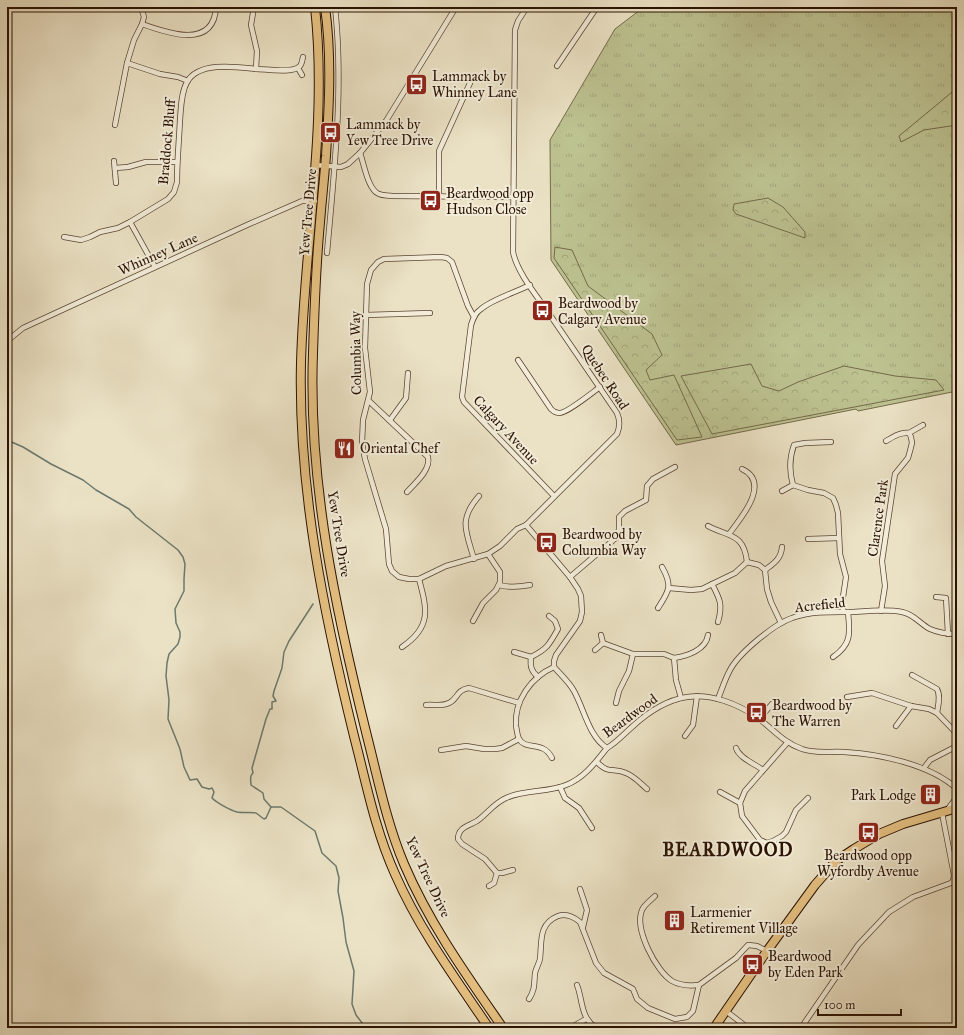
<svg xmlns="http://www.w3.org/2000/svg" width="964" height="1035" viewBox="0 0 964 1035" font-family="'IM FELL Great Primer',serif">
  <defs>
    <pattern id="grass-tufts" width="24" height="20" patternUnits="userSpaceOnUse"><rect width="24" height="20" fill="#bdc291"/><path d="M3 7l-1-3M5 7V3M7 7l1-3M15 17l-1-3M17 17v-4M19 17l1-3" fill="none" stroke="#a3a67b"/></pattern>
    <pattern id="forest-crowns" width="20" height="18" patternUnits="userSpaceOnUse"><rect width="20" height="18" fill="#bdc291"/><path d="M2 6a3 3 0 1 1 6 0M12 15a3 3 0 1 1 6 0" fill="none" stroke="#a3a67b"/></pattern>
  </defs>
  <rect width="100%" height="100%" fill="#ebe2c5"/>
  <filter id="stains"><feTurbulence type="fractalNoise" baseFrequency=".005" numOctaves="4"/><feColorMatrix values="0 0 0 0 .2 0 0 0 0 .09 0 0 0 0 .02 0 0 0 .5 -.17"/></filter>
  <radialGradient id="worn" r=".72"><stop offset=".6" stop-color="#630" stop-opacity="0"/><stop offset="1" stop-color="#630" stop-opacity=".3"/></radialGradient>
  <path fill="url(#grass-tufts)" stroke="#746a4a" d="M644 7H957V269L955 271 957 274V391L858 411 856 409 676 445 551 260 550 140 615 29Z"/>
  <g fill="url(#forest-crowns)" stroke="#746a4a">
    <path d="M957 88V125L924 130 901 142 899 136Z"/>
    <path d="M768 198 783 207 805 232V238L736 214 733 210 734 204Z"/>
    <path d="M555 247 572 250 588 286 652 334 662 355 646 370 650 380 674 375 702 437 677 440 554 258Z"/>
    <path d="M751 364 762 386 779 391 798 382 844 366 895 376 936 380 944 390 712 434 681 376Z"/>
  </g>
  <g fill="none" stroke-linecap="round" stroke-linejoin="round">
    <g stroke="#6c796f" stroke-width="1.5">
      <path d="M7 440 23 447 51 464 83 480 96 490 129 509 136 517 178 550 183 557 185 564 184 579V591L175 609 176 623 180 632V637L178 644 169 654 167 663 166 676 169 700 168 719 180 749 184 767 190 780 197 779 202 787 209 789 212 788 214 792 212 798C217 803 230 810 237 812 242 813 253 812 256 813 259 815 261 817 264 819L266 818 271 807"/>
      <path d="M313 604 289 641 284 652 282 668 274 691 273 696 276 701 272 702V709H270L266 719 252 768 253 773C249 776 251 780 251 785L263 793 264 799 271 807H281L315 831 322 853 336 866 339 878 338 891 343 918 346 942 354 971 352 1004 356 1015 366 1028"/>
    </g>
    <defs>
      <g id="street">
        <path d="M142 24C167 33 214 50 216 7"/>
        <path d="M127 63 160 74 178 77 188 81"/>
        <path d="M557 66 597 7"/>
        <path d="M298 68 302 75"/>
        <path d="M256 69C266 69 293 74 300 66 302 64 302 61 303 57"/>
        <path d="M115 125 127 63 134 40 142 24 144 17 141 7"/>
        <path d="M360 153C364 164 368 190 379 194 383 196 388 195 392 196L514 197"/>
        <path d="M114 161 116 183"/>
        <path d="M315 165 341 167 348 164 360 153 386 121 456 7"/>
        <path d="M115 168 128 167 146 162H177"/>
        <path d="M439 196V151L470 83"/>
        <path d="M130 222 168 199 174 192 177 182C177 161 179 141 180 120 181 108 181 93 187 82 199 61 237 67 256 69L257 51 251 25 254 7"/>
        <path d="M64 237 81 240 90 237 100 232 118 228 130 222 155 267"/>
        <path d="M327 253C334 172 344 89 335 7"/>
        <path d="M530 285C516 292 491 300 481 309 475 313 473 319 471 325L462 397 464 402 554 496"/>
        <path d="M366 315 430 313"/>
        <path d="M474 317 468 306 452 262 447 258 441 257 384 259 378 262 371 270 367 284 365 348 370 392 363 420 362 443 365 459 386 529 389 564 392 571 399 577 409 579H419L446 566 488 554 500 546 517 529 526 525 617 434C620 427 620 420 617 413 594 379 571 346 548 312 536 295 517 272 513 252L515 30 518 21 527 7"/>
        <path d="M7 341 23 328 247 225 302 201H315"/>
        <path d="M518 360 551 409C553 411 556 413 559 413 566 414 593 392 600 387"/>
        <path d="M369 401 428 457C431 470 415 483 407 492"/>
        <path d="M390 420 406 398 408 373"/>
        <path d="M909 433 923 425"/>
        <path d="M831 442 805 443 794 445C789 459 789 471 793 485L808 490 824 493 833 498 836 505 838 513 840 554 846 577 843 597V612"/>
        <path d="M782 491 793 485"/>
        <path d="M526 525 570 577 578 589 581 596 582 612 580 621 556 655 554 661V667C561 675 569 682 574 691 584 709 589 737 607 748 616 743 624 734 632 727 647 713 667 700 687 697 711 693 738 704 758 718 773 729 784 743 802 749 815 754 830 751 844 752 879 754 930 764 957 789"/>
        <path d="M708 526C729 537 744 533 747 562"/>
        <path d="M729 534C740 519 772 483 742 469"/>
        <path d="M808 539 839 538"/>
        <path d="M474 559C466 531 458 520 479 496"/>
        <path d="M765 570C774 563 781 559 782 547"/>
        <path d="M570 577 617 537 619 529V517L625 511 646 500 647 486 653 479 675 467"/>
        <path d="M712 584C720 599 723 605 718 622"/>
        <path d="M499 585C509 588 519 587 530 585"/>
        <path d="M669 588 691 590 702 589 735 573 747 562 759 565 765 570 767 589 771 602 781 623"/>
        <path d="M936 597 946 598 948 634"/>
        <path d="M658 608C669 591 673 586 662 567"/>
        <path d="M881 611 885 586 882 561 895 474 908 458 910 451 912 443 911 437 909 433C900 432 893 437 886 441"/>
        <path d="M473 621 483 603 496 590 500 582V572L488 554"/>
        <path d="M603 643 633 654"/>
        <path d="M402 647C432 627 427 609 419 579"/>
        <path d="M595 650 603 643 601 635"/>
        <path d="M514 652 531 657"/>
        <path d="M833 657C852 644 850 633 848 612"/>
        <path d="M674 658C687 656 706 650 708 635"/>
        <path d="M912 675 937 689C941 696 938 706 937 713"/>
        <path d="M538 677C531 671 530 666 531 657 547 649 549 645 558 629L555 621 549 616"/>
        <path d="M847 697 872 693 911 706 929 709 937 713 957 734"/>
        <path d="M718 699C722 689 725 679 730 670 739 653 774 624 792 618 811 611 833 612 853 612 869 611 886 609 902 612 914 614 920 624 930 629 939 633 948 634 957 634"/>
        <path d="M616 703 619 691 629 671 633 654H664L674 658 676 680 681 698"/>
        <path d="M426 705C434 704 441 707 449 703 458 699 456 690 469 688L519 703"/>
        <path d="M759 719 772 704"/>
        <path d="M896 726 911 706"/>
        <path d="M685 736 693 725 697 696"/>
        <path d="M787 743 745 791 740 803 742 816 760 840 767 843 773 841 782 836 786 832 796 810 808 798"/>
        <path d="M736 748C739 758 755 764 763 770"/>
        <path d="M441 750 466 746 484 749H495L502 748 519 739"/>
        <path d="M552 758C543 740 526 751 519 739 517 735 517 730 516 726 514 701 531 677 554 667"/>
        <path d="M597 762C609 775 613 767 626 773 634 776 640 783 647 789"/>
        <path d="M924 768 930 760 957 746"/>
        <path d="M560 787 565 798 579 808 592 828"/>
        <path d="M720 792 740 803"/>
        <path d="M948 809 956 798 957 794"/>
        <path d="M513 870 502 873H497L485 859 462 844 458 839C458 827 469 826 477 821 487 814 494 803 506 798 525 789 547 793 566 785 584 778 595 763 607 748"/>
        <path d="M489 886 494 883 497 873"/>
        <path d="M580 889 587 910 583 927"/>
        <path d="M655 896C651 900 644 905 642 910 634 929 656 971 672 981 681 986 690 986 699 985"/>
        <path d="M577 985C583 1000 580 1017 596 1028"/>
        <path d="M529 999C535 990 534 984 535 973 536 968 539 964 540 959 542 942 538 924 558 916 566 913 574 917 580 922L596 963 604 973 633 989 637 999 648 1008 675 1019 687 1017 693 1011 699 985 736 958 748 945 757 946 767 951"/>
        <path d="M726 1011 748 1028"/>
        <path d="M570 1028 586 1019"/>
        <path d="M801 1028 858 945 889 912 913 897 951 883 953 881 954 875 942 813"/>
      </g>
      <g id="highway">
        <path d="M315 7C328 126 304 244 301 363 298 489 324 614 354 736 366 782 375 830 395 874 419 929 455 978 489 1028"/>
        <path d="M325 7C332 56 329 107 326 156 323 191 319 227 317 262 315 292 314 322 313 353 308 483 336 611 367 736 378 779 387 824 404 864 429 923 467 976 503 1028"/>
        <path d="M714 1028 767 951 815 885 836 861 854 849 879 834 903 824 957 808"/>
      </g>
    </defs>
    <use href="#street" stroke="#5a4633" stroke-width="6"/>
    <use href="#highway" stroke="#2a1202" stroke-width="10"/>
    <use href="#street" stroke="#f2ecd9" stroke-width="4.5"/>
    <use href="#highway" stroke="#e6c182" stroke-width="8"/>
  </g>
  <defs>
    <symbol id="bus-square" viewBox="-11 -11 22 22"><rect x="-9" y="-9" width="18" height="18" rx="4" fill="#8f2418" stroke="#f2ecd9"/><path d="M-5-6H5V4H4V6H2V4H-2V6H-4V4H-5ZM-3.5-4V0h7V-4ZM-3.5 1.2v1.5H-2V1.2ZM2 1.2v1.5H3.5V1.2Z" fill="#fff"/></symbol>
    <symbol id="restaurant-square" viewBox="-11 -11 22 22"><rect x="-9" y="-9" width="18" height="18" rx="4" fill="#8f2418" stroke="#f2ecd9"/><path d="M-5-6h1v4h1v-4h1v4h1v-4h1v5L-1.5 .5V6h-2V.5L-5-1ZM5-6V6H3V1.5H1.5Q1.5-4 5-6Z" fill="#fff"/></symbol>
    <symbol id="building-square" viewBox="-11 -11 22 22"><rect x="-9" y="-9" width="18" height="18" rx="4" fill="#8f2418" stroke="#f2ecd9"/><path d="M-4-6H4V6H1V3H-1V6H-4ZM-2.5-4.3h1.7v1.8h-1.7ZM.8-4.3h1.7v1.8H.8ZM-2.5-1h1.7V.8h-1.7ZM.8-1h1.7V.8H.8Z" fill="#fff"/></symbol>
  </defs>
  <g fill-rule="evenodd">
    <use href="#bus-square" x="404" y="72" width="25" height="25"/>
    <use href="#bus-square" x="318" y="120" width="25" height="25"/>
    <use href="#bus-square" x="418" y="188" width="25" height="25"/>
    <use href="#bus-square" x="530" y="298" width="25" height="25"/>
    <use href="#restaurant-square" x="332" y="436" width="25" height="25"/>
    <use href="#bus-square" x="534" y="530" width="25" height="25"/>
    <use href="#bus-square" x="744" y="700" width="25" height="25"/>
    <use href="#building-square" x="918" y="782" width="25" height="25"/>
    <use href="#bus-square" x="856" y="820" width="25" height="25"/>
    <use href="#building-square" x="662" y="908" width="25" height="25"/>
    <use href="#bus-square" x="740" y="952" width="25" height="25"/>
  </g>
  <g text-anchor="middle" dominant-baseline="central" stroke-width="4" stroke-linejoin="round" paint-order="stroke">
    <g font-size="14" fill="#2a1202" stroke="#f2ecd9" text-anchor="start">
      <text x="432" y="76">Lammack by<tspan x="432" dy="16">Whinney Lane</tspan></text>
      <text x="346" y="124">Lammack by<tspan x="346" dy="16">Yew Tree Drive</tspan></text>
      <text x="446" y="193">Beardwood opp<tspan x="446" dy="16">Hudson Close</tspan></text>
      <text x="558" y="303">Beardwood by<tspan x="558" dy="16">Calgary Avenue</tspan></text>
      <text x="360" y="448">Oriental Chef</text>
      <text x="562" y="534">Beardwood by<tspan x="562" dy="16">Columbia Way</tspan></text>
      <text x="772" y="705">Beardwood by<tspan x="772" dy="16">The Warren</tspan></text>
      <text x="916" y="795" text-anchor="end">Park Lodge</text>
      <text x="868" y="855" text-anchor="middle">Beardwood opp<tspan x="868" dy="16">Wyfordby Avenue</tspan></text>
      <text x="690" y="912">Larmenier<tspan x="690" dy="16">Retirement Village</tspan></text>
      <text x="768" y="956">Beardwood<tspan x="768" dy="16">by Eden Park</tspan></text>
    </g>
    <g font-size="14" fill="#2a1202" stroke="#f2ecd9">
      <text transform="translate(167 142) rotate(-85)">Braddock Bluff</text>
      <text transform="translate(308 212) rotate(-85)">Yew Tree Drive</text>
      <text transform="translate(158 254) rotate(-24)">Whinney Lane</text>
      <text transform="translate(356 353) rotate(-91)">Columbia Way</text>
      <text transform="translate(605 377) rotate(57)">Quebec Road</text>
      <text transform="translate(506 430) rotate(47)">Calgary Avenue</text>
      <text transform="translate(878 518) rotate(-82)">Clarence Park</text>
      <text transform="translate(339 534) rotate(81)">Yew Tree Drive</text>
      <text transform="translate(820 605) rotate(-6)">Acrefield</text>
      <text transform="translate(630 716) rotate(-36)">Beardwood</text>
      <text transform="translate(428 877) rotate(65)">Yew Tree Drive</text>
    </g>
    <g font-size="18" font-weight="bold" letter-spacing="1" fill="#2a1202" stroke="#f2ecd9">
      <text x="728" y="850">BEARDWOOD</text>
    </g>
  </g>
  <rect width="964" height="1035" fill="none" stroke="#ebe2c5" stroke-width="24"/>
  <rect x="8" y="8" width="948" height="1019" fill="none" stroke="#2a1202" stroke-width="2"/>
  <rect x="12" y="12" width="940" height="1011" fill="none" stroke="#2a1202"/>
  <path d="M818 1009v6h83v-6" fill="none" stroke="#2a1202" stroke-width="2"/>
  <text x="824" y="1009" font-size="12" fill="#2a1202" stroke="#f2ecd9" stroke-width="3" paint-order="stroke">100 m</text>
  <rect width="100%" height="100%" filter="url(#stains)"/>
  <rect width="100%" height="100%" fill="url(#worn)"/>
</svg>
